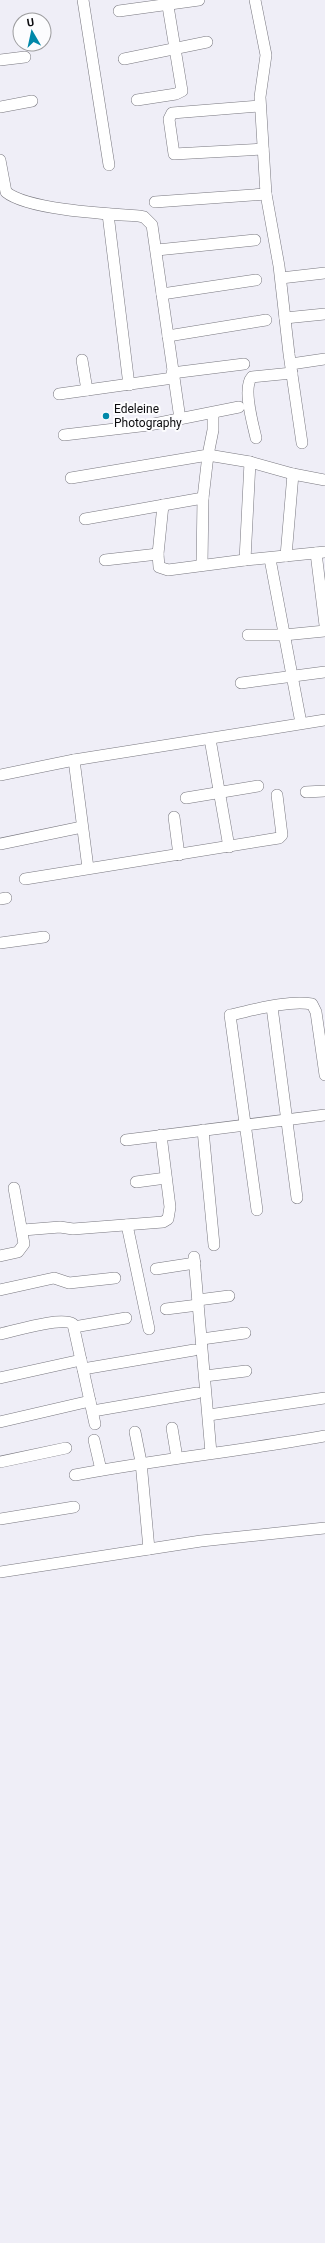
<svg xmlns="http://www.w3.org/2000/svg" width="325" height="2243" viewBox="0 0 325 2243" font-family="Roboto,sans-serif">
  <rect width="100%" height="100%" fill="#efeef7"/>
  <g fill="none" stroke-linecap="round" stroke-linejoin="round">
    <defs>
      <g id="minor">
        <path d="M83 0 109 165"/>
        <path d="M255 0 266 55 260 97 266 194 279 266 289 354 302 443"/>
        <path d="M119 11 199 0"/>
        <path d="M124 59 207 42"/>
        <path d="M0 60 25 57"/>
        <path d="M137 100 176 94 182 91 167 0"/>
        <path d="M260 106 172 113 169 119 174 154 263 149"/>
        <path d="M0 107 32 101"/>
        <path d="M0 160 6 192C28 210 109 214 139 216L144 217 152 225 180 419"/>
        <path d="M155 202 266 194"/>
        <path d="M108 214 129 385"/>
        <path d="M157 250 255 240"/>
        <path d="M281 278 325 273"/>
        <path d="M162 294 256 280"/>
        <path d="M285 318 325 314"/>
        <path d="M168 336 266 320"/>
        <path d="M82 360 87 390"/>
        <path d="M291 364 325 359"/>
        <path d="M172 373 244 364"/>
        <path d="M59 394 173 378"/>
        <path d="M64 435 149 425 239 407"/>
        <path d="M256 438C253 424 242 388 252 377L292 373"/>
        <path d="M71 478 208 455 213 430V415L211 413"/>
        <path d="M163 505 158 554 159 567 168 570 245 560 325 552"/>
        <path d="M85 519 203 498"/>
        <path d="M316 553 325 625"/>
        <path d="M286 556 293 474"/>
        <path d="M270 559 301 723"/>
        <path d="M105 560 158 554"/>
        <path d="M245 560 250 462"/>
        <path d="M202 565 203 498 208 455 250 462 293 474 325 480"/>
        <path d="M248 635H284L325 631"/>
        <path d="M241 683 325 672"/>
        <path d="M210 739 229 847"/>
        <path d="M74 760 88 868"/>
        <path d="M0 775 74 760 325 720"/>
        <path d="M306 792 325 791"/>
        <path d="M186 798 258 786"/>
        <path d="M174 817 179 855"/>
        <path d="M0 844 82 827"/>
        <path d="M25 879 279 838 282 835 277 795"/>
        <path d="M0 899 6 898"/>
        <path d="M0 943 44 937"/>
        <path d="M272 1007 297 1198"/>
        <path d="M203 1130 214 1245"/>
        <path d="M126 1140 325 1115"/>
        <path d="M136 1182 166 1178"/>
        <path d="M257 1210 230 1015C254 1010 288 1000 312 1004L316 1012 325 1075"/>
        <path d="M127 1225 149 1329"/>
        <path d="M23 1230 60 1227 73 1229 163 1222 168 1219 170 1207 161 1135"/>
        <path d="M0 1256 18 1252 24 1244 14 1188"/>
        <path d="M194 1257 211 1453"/>
        <path d="M156 1269 195 1263"/>
        <path d="M0 1290 54 1278 69 1283 115 1278"/>
        <path d="M198 1300 229 1296"/>
        <path d="M166 1309 198 1305"/>
        <path d="M74 1327 126 1318"/>
        <path d="M0 1334C15 1331 61 1316 73 1324L95 1424"/>
        <path d="M202 1339 245 1333"/>
        <path d="M83 1369 194 1350"/>
        <path d="M205 1376 246 1371"/>
        <path d="M0 1378 81 1360"/>
        <path d="M93 1411 197 1393"/>
        <path d="M209 1415 325 1398"/>
        <path d="M0 1422 90 1401"/>
        <path d="M172 1428 177 1458"/>
        <path d="M135 1432 141 1462 149 1549"/>
        <path d="M94 1440 101 1470"/>
        <path d="M0 1462 66 1448"/>
        <path d="M75 1475C158 1459 242 1451 325 1436"/>
        <path d="M0 1519 74 1507"/>
        <path d="M0 1572 201 1541 325 1528"/>
      </g>
    </defs>
    <use href="#minor" stroke="#78777f" stroke-width="12"/>
    <use href="#minor" stroke="#fff" stroke-width="11"/>
  </g>
  <circle fill="#0088a9" stroke="#fcfcfe" stroke-width="1.5" cx="106" cy="416" r="4"/>
  <g text-anchor="middle" dominant-baseline="central" stroke-width="4" stroke-linejoin="round" paint-order="stroke">
    <g font-size="12" fill="#0b0b0e" stroke="#fcfcfe" text-anchor="start">
      <text x="114" y="409">Edeleine<tspan x="114" dy="14">Photography</tspan></text>
    </g>
  </g>
  <g transform="translate(32 32) rotate(351)"><circle r="19" fill="#fcfcfe" stroke="#9c9c9e"/>
  <path d="M0-3L7 15L0 10L-7 15Z" fill="#0088a9"/>
  <text y="-6" font-size="11" font-weight="bold" text-anchor="middle" fill="#0b0b0e">U</text>
  </g>
</svg>
